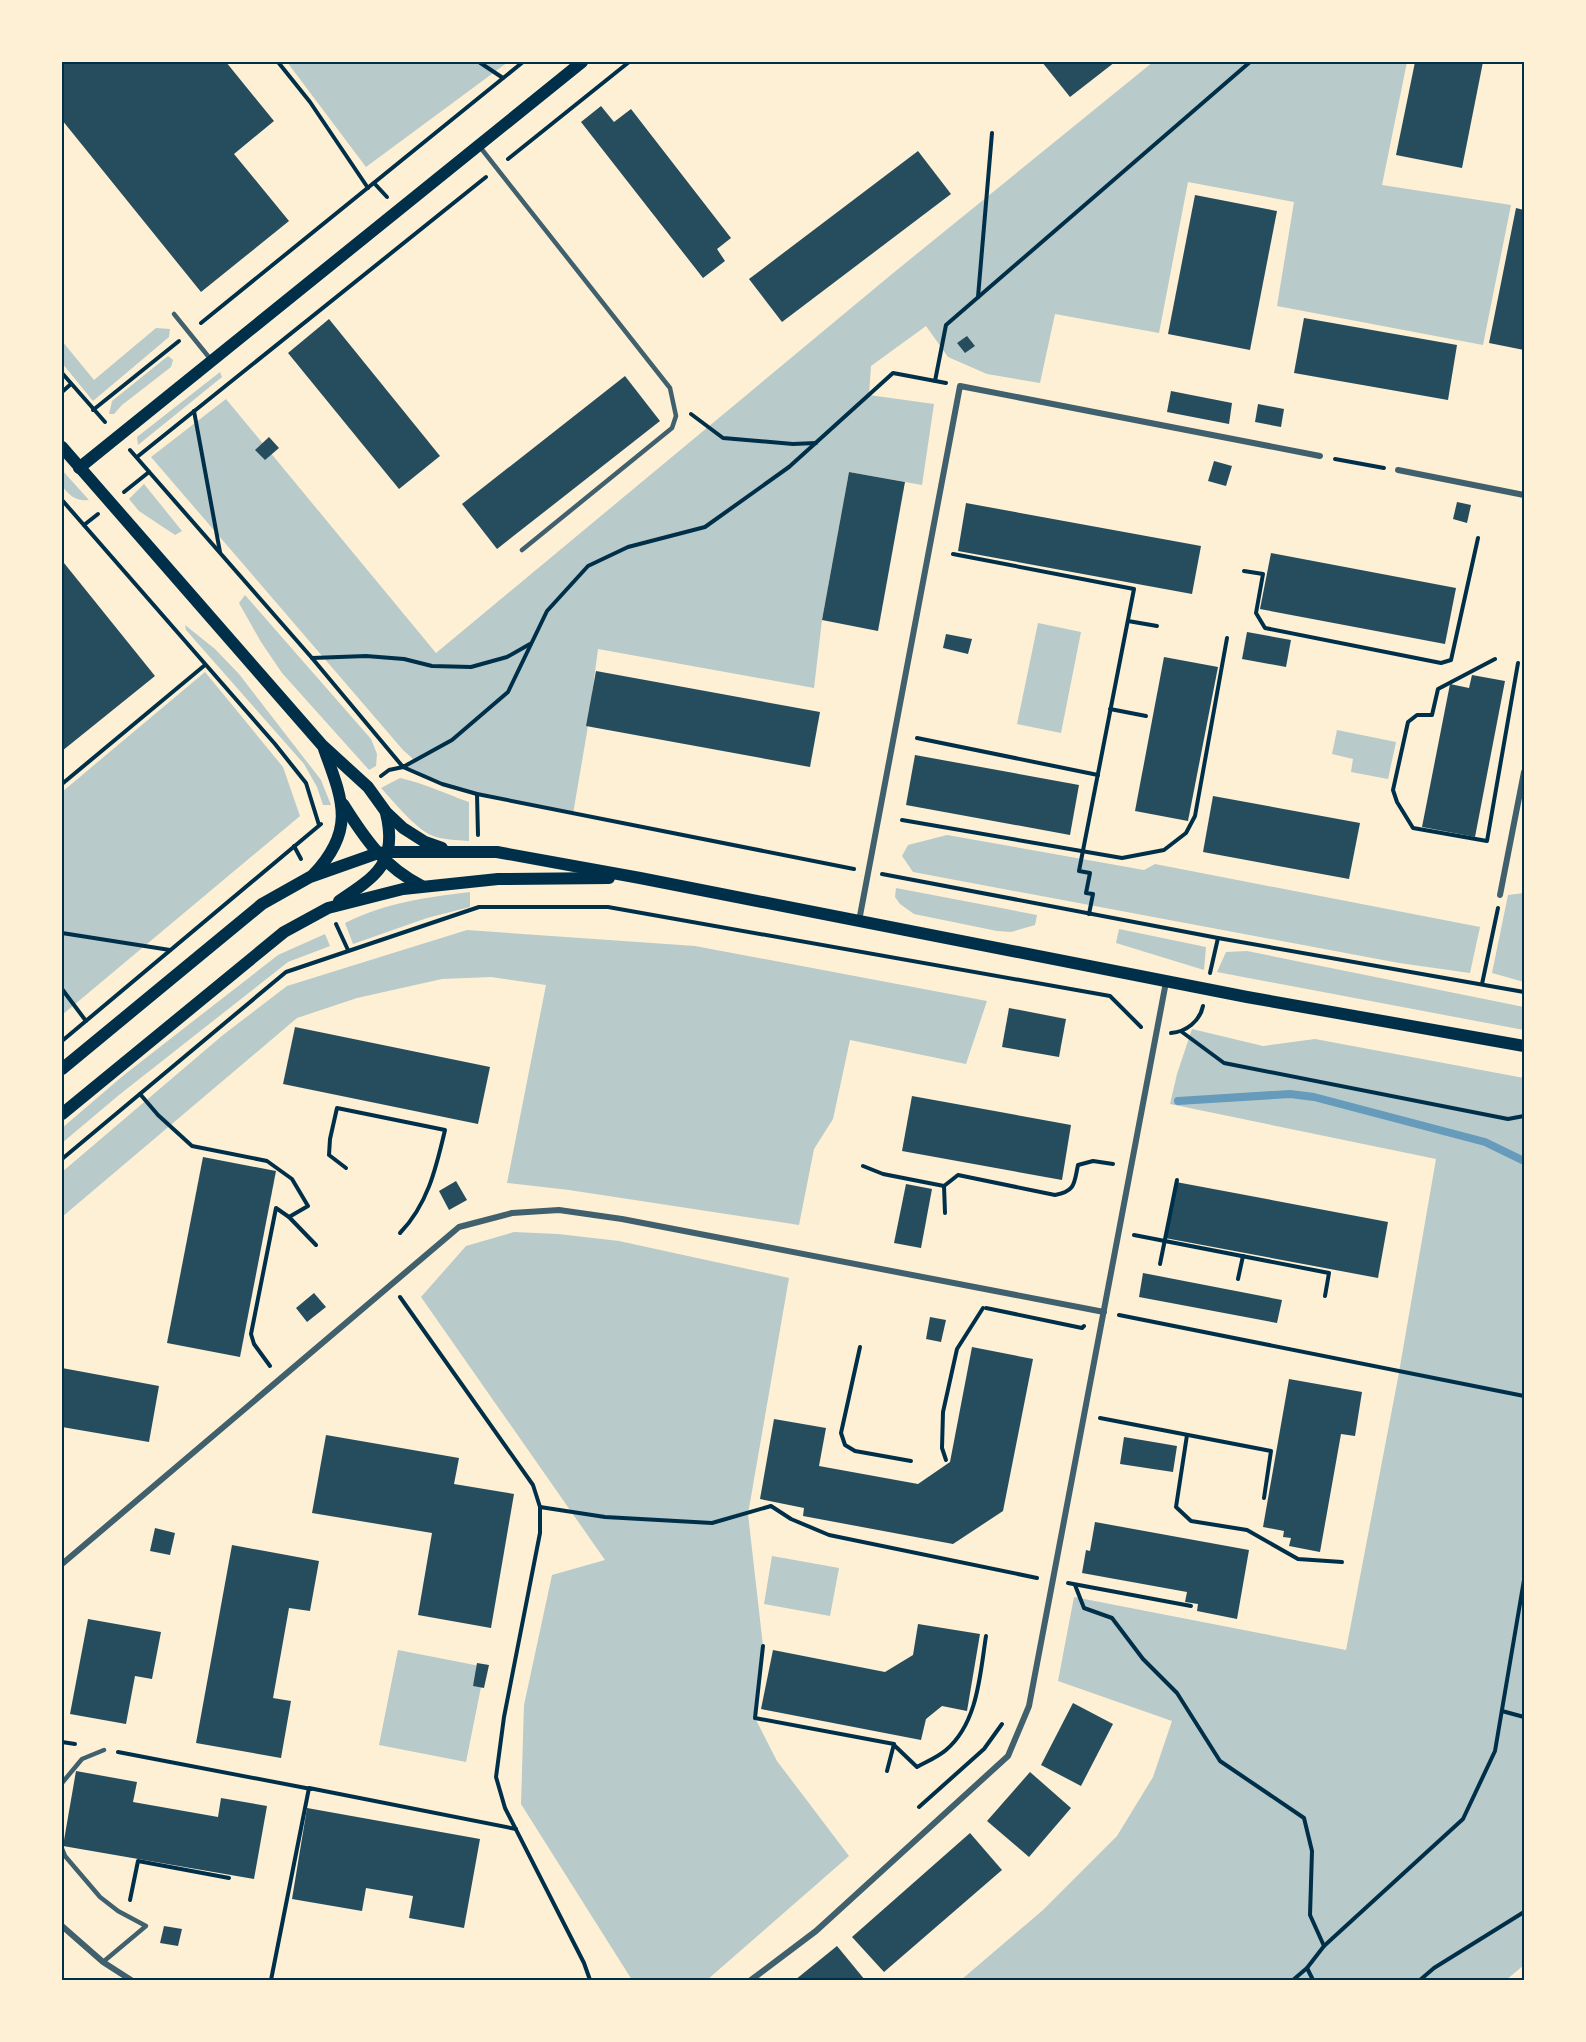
<svg xmlns="http://www.w3.org/2000/svg" width="1586" height="2042" viewBox="0 0 1586 2042" font-family="Lato,sans-serif">
  <rect width="100%" height="100%" fill="#fdf0d5"/>
  <g fill="#b9caca">
    <path d="M287 62H508L366 167Z"/>
    <path d="M1153 62H1407L1382 185 1511 205 1483 345 1277 306 1294 202 1188 182 1159 333 1055 314 1040 383 987 374 948 357 926 326 871 366 869 395 934 404 922 485 849 472 822 620 814 688 598 649 587 732 573 814 460 789 403 767 413 759 403 750 151 457 226 399 436 653 892 274Z"/>
    <path d="M156 328 170 329 169 337 93 401 62 363V341L94 380Z"/>
    <path d="M168 356 173 360 171 367 122 405 114 414H109L112 401Z"/>
    <path d="M220 372 222 377 138 445 137 437Z"/>
    <path d="M62 470 89 500C75 501 70 496 62 486Z"/>
    <path d="M144 484 182 531 175 535 139 511 129 499Z"/>
    <path d="M245 595 371 739 377 754 376 766 369 770 282 673 261 642 239 603Z"/>
    <path d="M1038 623 1081 632 1061 733 1017 724Z"/>
    <path d="M185 625 215 649 239 674 321 780 331 805H323L317 787 304 764 186 630Z"/>
    <path d="M205 672 283 767 300 816 62 1015V792Z"/>
    <path d="M1337 730 1396 742 1388 779 1351 772 1353 759 1332 754Z"/>
    <path d="M400 778C424 783 446 794 469 802V841C457 840 442 840 431 835 415 828 393 801 381 788Z"/>
    <path d="M947 835 1144 870 1155 864 1480 927 1470 973 1399 963 913 872 902 856 908 845Z"/>
    <path d="M896 888 1037 915 1035 925 1011 932 997 931 914 914 900 904 895 897Z"/>
    <path d="M470 892V907L427 918 353 944 345 923C384 903 427 897 470 892Z"/>
    <path d="M1524 893V982L1492 973 1508 895Z"/>
    <path d="M1119 929 1206 947 1204 970 1116 943Z"/>
    <path d="M467 930 695 946 987 1001 966 1064 850 1040 833 1119 814 1149 799 1225 569 1190 507 1183 546 985 491 977 442 979 357 998 297 1018 62 1217V1172L223 1035 287 986Z"/>
    <path d="M325 934 330 946 288 962 119 1095 62 1143V1128L124 1075 278 955Z"/>
    <path d="M1247 951 1524 1007V1030L1217 972 1226 952Z"/>
    <path d="M1192 1029 1263 1046 1315 1039 1524 1078V1965L1506 1980H961L1043 1910 1117 1836 1153 1777 1172 1721 1058 1681 1074 1597 1346 1650 1398 1378 1436 1159 1170 1104 1177 1074Z"/>
    <path d="M514 1232 558 1234 619 1241 789 1278 748 1514 763 1646 755 1718 777 1761 849 1856 707 1980H632L521 1804 524 1705 552 1575 605 1560 421 1297 466 1246Z"/>
    <path d="M772 1556 839 1568 830 1616 764 1604Z"/>
    <path d="M398 1650 485 1667 466 1762 379 1745Z"/>
  </g>
  <g fill="none" stroke-linecap="round" stroke-linejoin="round">
    <path stroke="#669bbc" stroke-width="8" d="M1178 1101 1290 1094 1314 1097 1485 1142 1524 1161"/>
  </g>
  <g fill="#264d5e">
    <path d="M62 62H226L274 121 234 154 289 221 201 292 62 120Z"/>
    <path d="M1042 62H1115L1070 97Z"/>
    <path d="M1415 62H1483L1462 168 1396 155Z"/>
    <path d="M601 106 614 122 631 109 731 238 717 249 725 261 703 278 581 122Z"/>
    <path d="M918 151 951 194 782 322 749 279Z"/>
    <path d="M1195 195 1277 211 1250 350 1168 334Z"/>
    <path d="M1516 208 1524 210V350L1489 343Z"/>
    <path d="M1304 318 1457 345 1448 400 1294 373Z"/>
    <path d="M329 319 440 456 399 489 288 353Z"/>
    <path d="M967 336 975 346 965 353 957 343Z"/>
    <path d="M625 376 660 421 497 549 462 504Z"/>
    <path d="M1171 391 1232 403 1229 424 1167 412Z"/>
    <path d="M1258 404 1284 409 1281 427 1255 422Z"/>
    <path d="M269 437 279 448 265 460 255 450Z"/>
    <path d="M1214 461 1232 466 1226 486 1208 481Z"/>
    <path d="M849 472 905 482 878 631 822 620Z"/>
    <path d="M1457 502 1471 505 1467 523 1453 519Z"/>
    <path d="M966 503 1201 546 1192 594 958 551Z"/>
    <path d="M1271 553 1456 588 1445 644 1260 609Z"/>
    <path d="M64 563 155 676 62 751V565Z"/>
    <path d="M1247 632 1291 640 1286 667 1242 659Z"/>
    <path d="M946 634 972 639 968 654 943 648Z"/>
    <path d="M1164 657 1218 667 1188 821 1135 811Z"/>
    <path d="M596 671 820 712 810 767 586 726Z"/>
    <path d="M1472 675 1505 681 1475 837 1422 827 1450 684 1469 688Z"/>
    <path d="M915 755 1079 785 1070 835 906 805Z"/>
    <path d="M1213 796 1360 823 1349 879 1203 852Z"/>
    <path d="M1009 1008 1066 1019 1059 1057 1002 1047Z"/>
    <path d="M295 1027 490 1067 478 1124 283 1084Z"/>
    <path d="M912 1096 1071 1125 1062 1180 902 1151Z"/>
    <path d="M203 1157 276 1171 240 1357 167 1343Z"/>
    <path d="M456 1181 467 1200 449 1210 439 1191Z"/>
    <path d="M1176 1182 1388 1222 1378 1278 1165 1238Z"/>
    <path d="M906 1184 932 1189 921 1248 894 1243Z"/>
    <path d="M1143 1273 1282 1300 1277 1323 1139 1297Z"/>
    <path d="M314 1293 326 1307 307 1322 296 1308Z"/>
    <path d="M930 1317 946 1320 941 1342 926 1339Z"/>
    <path d="M972 1347 1033 1359 1003 1511 953 1544 803 1516 804 1508 760 1499 774 1419 826 1428 819 1466 918 1484 950 1462Z"/>
    <path d="M62 1368 159 1386 149 1442 62 1427Z"/>
    <path d="M1289 1379 1362 1392 1355 1436 1341 1434 1320 1552 1289 1546 1291 1538 1283 1537 1284 1531 1263 1527Z"/>
    <path d="M326 1435 459 1458 454 1484 514 1494 491 1628 418 1615 432 1533 312 1513Z"/>
    <path d="M1124 1437 1177 1446 1173 1472 1120 1464Z"/>
    <path d="M1095 1522 1249 1550 1237 1619 1197 1611 1198 1604 1185 1602 1187 1592 1082 1573 1086 1550 1090 1551Z"/>
    <path d="M155 1528 175 1533 170 1555 150 1551Z"/>
    <path d="M232 1545 319 1561 310 1611 289 1608 273 1698 291 1701 281 1758 196 1743Z"/>
    <path d="M88 1619 161 1632 152 1679 135 1676 126 1724 70 1714Z"/>
    <path d="M918 1624 980 1634 967 1711 942 1706 926 1719 921 1740 761 1709 773 1650 885 1672 913 1655Z"/>
    <path d="M477 1663 489 1665 484 1688 473 1686Z"/>
    <path d="M1073 1703 1113 1724 1081 1786 1041 1765Z"/>
    <path d="M76 1771 137 1782 133 1802 218 1817 221 1798 267 1806 254 1879 63 1846Z"/>
    <path d="M1030 1772 1071 1808 1029 1857 987 1821Z"/>
    <path d="M307 1808 480 1839 464 1928 409 1918 413 1896 366 1888 362 1911 292 1899Z"/>
    <path d="M970 1833 1002 1870 884 1972 852 1937Z"/>
    <path d="M164 1926 182 1929 178 1946 160 1943Z"/>
    <path d="M837 1946 865 1980H795Z"/>
  </g>
  <g fill="none" stroke-linecap="round" stroke-linejoin="round">
    <g stroke="#003049" stroke-width="4">
      <path d="M278 62 310 102 368 188"/>
      <path d="M479 62 503 78"/>
      <path d="M508 159 629 62"/>
      <path d="M374 183 387 197"/>
      <path d="M978 297 992 133"/>
      <path d="M201 323 523 62"/>
      <path d="M62 373 105 422"/>
      <path d="M935 381 946 325 1250 62"/>
      <path d="M62 392 71 384"/>
      <path d="M93 410 179 341"/>
      <path d="M194 411 220 552"/>
      <path d="M691 414 723 438 793 444 816 443"/>
      <path d="M130 450 312 658 403 767 452 740 508 692 547 611 588 566 628 547 705 527 789 467 893 373 946 383"/>
      <path d="M137 457 486 177"/>
      <path d="M1335 459 1384 468"/>
      <path d="M124 492 149 472"/>
      <path d="M62 500 275 744 306 783 319 825"/>
      <path d="M84 525 98 514"/>
      <path d="M953 554 1134 589 1079 871 1090 873 1086 893 1093 894 1089 914"/>
      <path d="M1244 571 1263 574 1256 613 1265 628 1441 663 1451 660 1478 538"/>
      <path d="M1128 621 1157 626"/>
      <path d="M312 658 366 656 404 659 432 666 471 667 507 657 530 644"/>
      <path d="M1495 659 1438 689 1432 715H1417L1408 722 1393 790 1397 802 1413 828 1487 841 1518 663"/>
      <path d="M1110 709 1146 716"/>
      <path d="M917 738 1098 775"/>
      <path d="M381 776 389 770 403 767 442 784 477 794 854 869"/>
      <path d="M62 784 205 665"/>
      <path d="M477 794 478 835"/>
      <path d="M902 820 1122 858 1164 850 1186 833 1195 816 1227 638"/>
      <path d="M294 846 301 859"/>
      <path d="M882 874 1218 938 1524 992"/>
      <path d="M336 924 348 950"/>
      <path d="M62 933 170 950"/>
      <path d="M1210 973 1218 938"/>
      <path d="M1482 984 1498 908"/>
      <path d="M62 989 86 1021"/>
      <path d="M1182 1032 1224 1063 1508 1119 1524 1116"/>
      <path d="M1171 1033C1186 1032 1200 1021 1203 1006"/>
      <path d="M62 1041 321 824"/>
      <path d="M140 1094 158 1115 192 1146 267 1161 292 1179 308 1206 289 1217"/>
      <path d="M62 1159 286 972 479 907H608L1110 996 1141 1027"/>
      <path d="M863 1166 883 1174 944 1186 958 1175 1055 1195C1076 1191 1074 1183 1078 1165L1093 1161 1113 1164"/>
      <path d="M346 1168 329 1155 330 1139 337 1108 445 1130C436 1168 428 1204 400 1233"/>
      <path d="M944 1186 945 1213"/>
      <path d="M1134 1235 1329 1273 1325 1296"/>
      <path d="M1160 1264 1177 1180"/>
      <path d="M1238 1279 1243 1256"/>
      <path d="M400 1297 533 1485 540 1507V1533L504 1717 496 1777 505 1808 584 1963 590 1980"/>
      <path d="M986 1308 1082 1328 1084 1326"/>
      <path d="M1119 1315 1524 1396"/>
      <path d="M860 1347 841 1433 845 1445 855 1451 911 1461"/>
      <path d="M270 1366 254 1344 251 1334 276 1208 289 1217 316 1245"/>
      <path d="M1100 1418 1271 1451 1264 1498"/>
      <path d="M1187 1435 1176 1507 1191 1521 1247 1530 1298 1559 1342 1562"/>
      <path d="M946 1460 942 1448 943 1412 957 1349 983 1308"/>
      <path d="M540 1507 605 1517 712 1523 771 1506 791 1519 829 1535 1037 1578"/>
      <path d="M1068 1583 1191 1606"/>
      <path d="M1075 1585 1084 1608 1112 1618 1143 1659 1177 1693 1220 1761 1304 1818 1312 1851 1310 1915 1324 1946"/>
      <path d="M763 1646 755 1718 894 1744 887 1771"/>
      <path d="M1502 1711 1524 1717"/>
      <path d="M62 1742 75 1744"/>
      <path d="M894 1745 917 1767C926 1762 938 1757 946 1750 978 1723 980 1674 986 1636"/>
      <path d="M118 1752 311 1789"/>
      <path d="M919 1807 984 1749 1002 1724"/>
      <path d="M130 1900 138 1861 229 1878"/>
      <path d="M1307 1968 1313 1980"/>
      <path d="M271 1980 309 1788 516 1829"/>
      <path d="M1293 1980 1307 1968 1324 1946 1463 1819 1495 1751 1524 1580"/>
      <path d="M1420 1980 1434 1968 1524 1912"/>
    </g>
    <g stroke="#3f606c" stroke-width="4.5">
      <path d="M480 147 670 388 676 416 672 428 522 550"/>
      <path d="M174 314 212 361"/>
      <path d="M62 1783 82 1759 104 1750"/>
      <path d="M62 1849 65 1856 100 1897 118 1911 146 1926 103 1962"/>
    </g>
    <g stroke="#3f606c" stroke-width="6">
      <path d="M1398 470 1524 495"/>
      <path d="M1500 895 1524 772"/>
      <path d="M859 921 960 386 1320 456"/>
      <path d="M62 1564 459 1227 512 1213 559 1210 622 1219 1104 1312"/>
      <path d="M62 1926 103 1962 131 1980"/>
      <path d="M751 1980 816 1931 1008 1756 1029 1706 1166 982"/>
    </g>
    <g stroke="#003049" stroke-width="12">
      <path d="M62 447 322 745 368 787 386 812 403 828 425 842 442 848"/>
      <path d="M79 468 582 62"/>
      <path d="M343 804C365 839 384 867 422 886"/>
      <path d="M313 875C356 830 343 801 324 749"/>
      <path d="M339 901C377 876 398 862 386 813"/>
      <path d="M62 1069 262 904 310 877 378 853 389 852H497L640 878 1247 997 1524 1046"/>
      <path d="M62 1114 284 932 328 908 403 889 498 879 609 878"/>
    </g>
  </g>
  <rect width="1586" height="2042" fill="none" stroke="#fdf0d5" stroke-width="126"/>
  <rect x="63" y="63" width="1460" height="1916" fill="none" stroke="#003049" stroke-width="2"/>
</svg>
